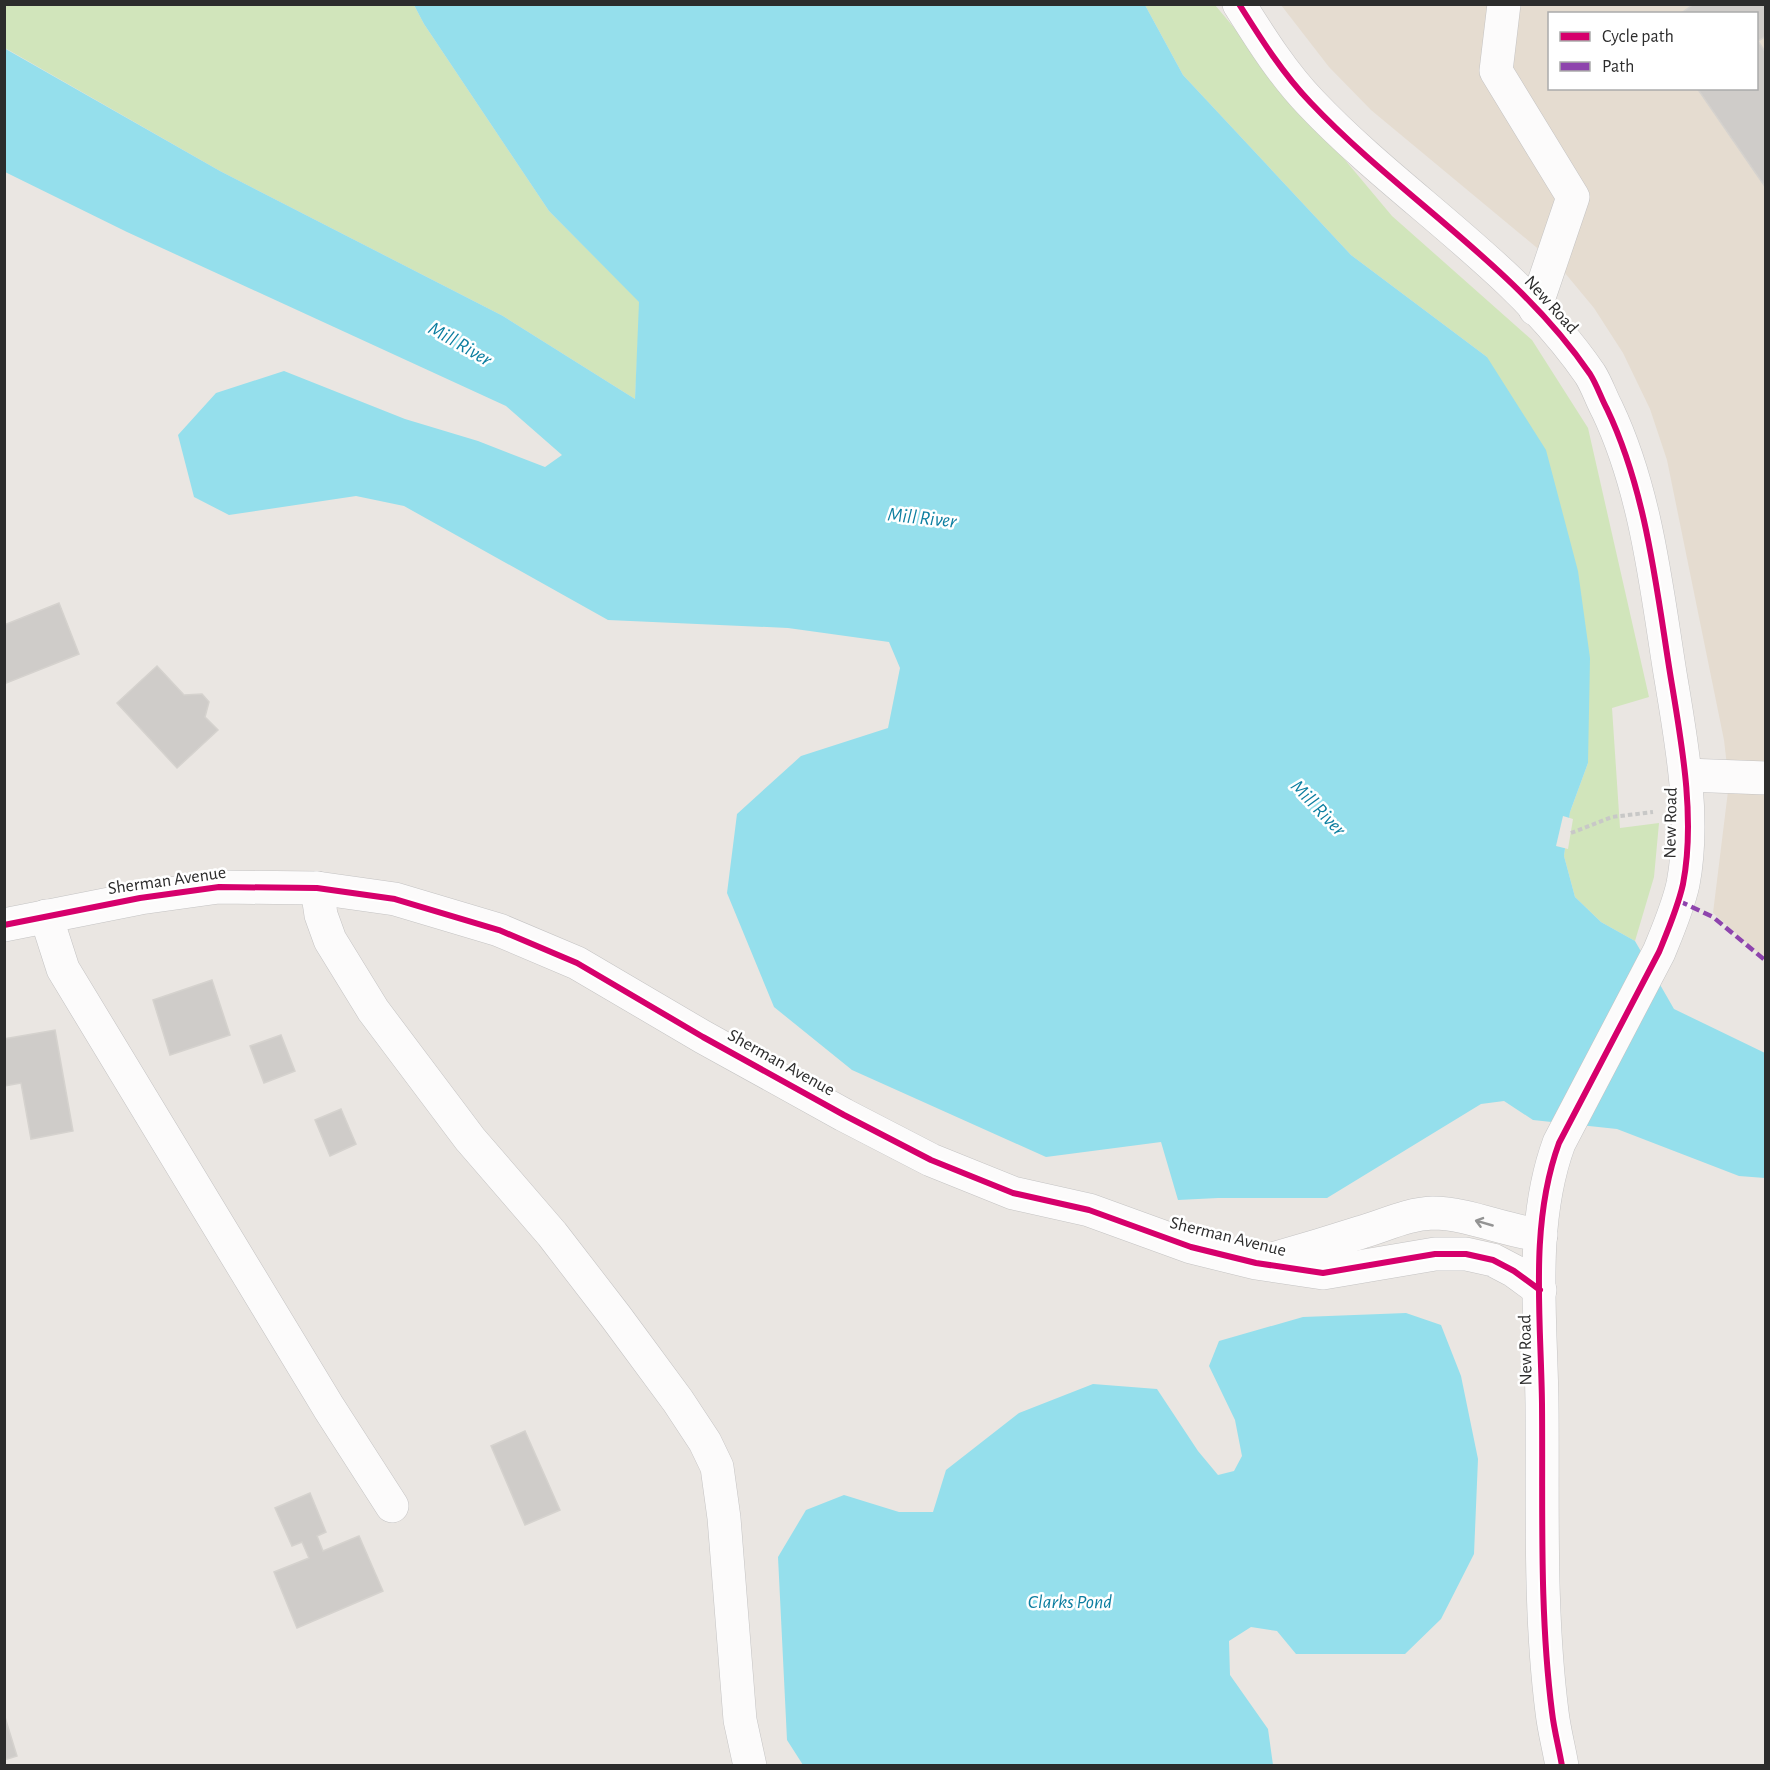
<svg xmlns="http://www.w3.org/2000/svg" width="1770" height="1770" viewBox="0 0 1770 1770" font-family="'Alegreya Sans',sans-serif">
  <rect width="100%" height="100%" fill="#eae6e2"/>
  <path fill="#e5dcd0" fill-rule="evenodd" d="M1281 5H1765V959L1713 913 1729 783 1724 740 1667 460 1650 409 1623 353 1594 308 1560 267 1371 110 1329 67ZM1550 14H1756V88H1550Z"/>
  <g fill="#d1e5bb">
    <path d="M5 5H414L424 24 549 211 640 302 635 399 503 316 220 171 5 48Z"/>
    <path d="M1145 5H1215L1392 216 1532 340 1588 428 1649 697 1612 708 1620 828 1659 823 1654 877 1635 941 1601 922 1575 897 1564 856 1570 812 1588 763 1487 357 1351 255 1183 75Z"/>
  </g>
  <g fill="#95dfec">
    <path d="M414 5H1145L1183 75 1351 255 1487 357 1546 450 1578 571 1590 658 1588 763 1570 812 1564 856 1575 897 1601 922 1635 941 1674 1009 1765 1053V1178L1739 1176 1617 1129 1533 1120 1504 1101 1481 1104 1327 1198H1218L1178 1200 1161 1142 1046 1157 852 1070 774 1007 727 893 737 814 801 756 888 728 900 668 889 642 788 628 608 620 404 506 356 496 229 515 194 497 178 435 216 393 284 371 405 419 478 441 545 467 562 455 506 406 127 232 5 172 4 48 220 171 503 316 635 399 639 302 549 211 424 24Z"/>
    <path d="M1406 1313 1441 1325 1461 1376 1478 1459 1474 1554 1441 1619 1405 1654H1296L1277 1631 1251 1627 1229 1641 1230 1675 1268 1729 1273 1765H803L787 1740 778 1557 806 1510 844 1495 899 1512H933L946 1470 1019 1413 1093 1384 1157 1389 1198 1451 1218 1475 1234 1471 1242 1456 1235 1420 1209 1366 1219 1341 1303 1317Z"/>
  </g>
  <path fill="#eae6e2" d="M1563 816 1573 819 1568 849 1556 846Z"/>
  <g fill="#cfccc9" stroke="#d5d2ce" stroke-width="1.5">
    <path d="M1694 4H1766V36L1758 41 1766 53V188L1697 88H1756V14H1680Z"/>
    <path d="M59 603 79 654 4 684V625Z"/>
    <path d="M157 666 184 695 202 694 209 702 205 717 218 730 177 768 117 703Z"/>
    <path d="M212 980 230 1035 170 1055 153 1000Z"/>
    <path d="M55 1030 73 1131 31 1139 21 1083 4 1086V1039Z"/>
    <path d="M281 1035 295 1071 264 1083 250 1046Z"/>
    <path d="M341 1109 356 1144 330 1156 315 1120Z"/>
    <path d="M525 1431 560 1510 525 1525 491 1446Z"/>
    <path d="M310 1493 326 1532 317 1536 323 1551 359 1536 383 1591 297 1628 274 1572 309 1558 302 1542 292 1546 275 1508Z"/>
    <path d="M4 1714 17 1756 4 1760Z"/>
  </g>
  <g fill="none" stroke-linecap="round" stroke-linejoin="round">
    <defs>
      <g id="minor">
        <path d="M1239 4C1261 39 1283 74 1311 103 1400 197 1516 266 1590 374 1597 385 1601 398 1607 409 1646 491 1656 585 1670 673 1681 740 1696 817 1683 884 1678 907 1668 930 1659 952L1559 1143C1529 1225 1541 1318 1542 1404 1543 1506 1539 1610 1552 1712 1554 1730 1559 1748 1562 1766"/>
        <path d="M1504 4 1496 71 1573 197 1535 309"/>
        <path d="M1686 775 1766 778"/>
        <path d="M317 888 321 915 330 940 373 1010 470 1139 552 1234 616 1317 678 1401 705 1442 717 1467 724 1518 740 1720 750 1766"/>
        <path d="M46 916 63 969 329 1408 392 1506"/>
        <path d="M4 925 140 898 219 887 317 888 395 899 499 930 577 963 703 1037 844 1115 931 1160 1013 1193 1089 1210 1191 1247 1256 1263 1323 1273 1435 1254H1466L1493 1260 1514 1271 1540 1290"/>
        <path d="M1269 1260C1301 1251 1331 1242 1362 1232 1386 1225 1407 1214 1433 1213 1468 1213 1505 1231 1541 1235"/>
      </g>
    </defs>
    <use href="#minor" stroke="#c4c3c3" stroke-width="34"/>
    <path stroke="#c8c8c7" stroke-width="4" stroke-dasharray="4.5 3" stroke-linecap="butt" d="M1571 833 1612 817 1653 812"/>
    <use href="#minor" stroke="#fcfbfb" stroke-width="33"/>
    <path stroke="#8e44ad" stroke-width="4.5" stroke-dasharray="9 4.5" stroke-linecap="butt" d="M1679 901 1713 917 1766 961"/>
    <defs>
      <g id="cycleway">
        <path d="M1239 4C1261 39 1283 74 1311 103 1400 197 1516 266 1590 374 1597 385 1601 398 1607 409 1646 491 1656 585 1670 673 1681 740 1696 817 1683 884 1678 907 1668 930 1659 952L1559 1143C1529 1225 1541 1318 1542 1404 1543 1506 1539 1610 1552 1712 1554 1730 1559 1748 1562 1766"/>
        <path d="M4 925 140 898 219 887 317 888 395 899 499 930 577 963 703 1037 844 1115 931 1160 1013 1193 1089 1210 1191 1247 1256 1263 1323 1273 1435 1254H1466L1493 1260 1514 1271 1540 1290"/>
      </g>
    </defs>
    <use href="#cycleway" stroke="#fff" stroke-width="10"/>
    <use href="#cycleway" stroke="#d6006c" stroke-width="6"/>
  </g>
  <defs><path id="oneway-shaft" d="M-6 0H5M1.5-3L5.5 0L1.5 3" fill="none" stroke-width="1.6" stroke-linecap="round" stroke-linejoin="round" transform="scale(1.5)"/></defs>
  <use stroke="#949494" href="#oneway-shaft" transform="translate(1484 1223) rotate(-164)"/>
  <g text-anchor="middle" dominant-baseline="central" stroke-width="5" stroke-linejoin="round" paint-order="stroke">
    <g font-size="18" fill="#2c2c2c" stroke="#fff">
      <text transform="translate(1551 305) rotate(48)">New Road</text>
      <text transform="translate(1671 823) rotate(-89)">New Road</text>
      <text transform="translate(167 881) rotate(-8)">Sherman Avenue</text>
      <text transform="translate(781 1063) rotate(29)">Sherman Avenue</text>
      <text transform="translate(1228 1237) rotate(14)">Sherman Avenue</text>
      <text transform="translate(1526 1350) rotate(-91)">New Road</text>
    </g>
    <g font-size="20" font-style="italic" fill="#0c7ea0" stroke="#fff">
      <text transform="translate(460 344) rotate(30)">Mill River</text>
      <text transform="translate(922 518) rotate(6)">Mill River</text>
      <text transform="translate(1318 808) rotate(46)">Mill River</text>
      <text x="1070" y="1602">Clarks Pond</text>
    </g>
  </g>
  <rect width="1770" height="1770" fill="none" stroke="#2c2c2c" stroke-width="12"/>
  <rect x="1548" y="12" width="210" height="78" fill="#ffffff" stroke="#ababab" stroke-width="1.5"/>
  <rect x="1560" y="32" width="30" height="9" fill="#d6006c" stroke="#ababab" stroke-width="1.5"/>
  <text x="1602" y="42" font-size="18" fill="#2c2c2c">Cycle path</text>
  <rect x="1560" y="62" width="30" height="9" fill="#8e44ad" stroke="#ababab" stroke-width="1.5"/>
  <text x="1602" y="72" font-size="18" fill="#2c2c2c">Path</text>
</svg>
